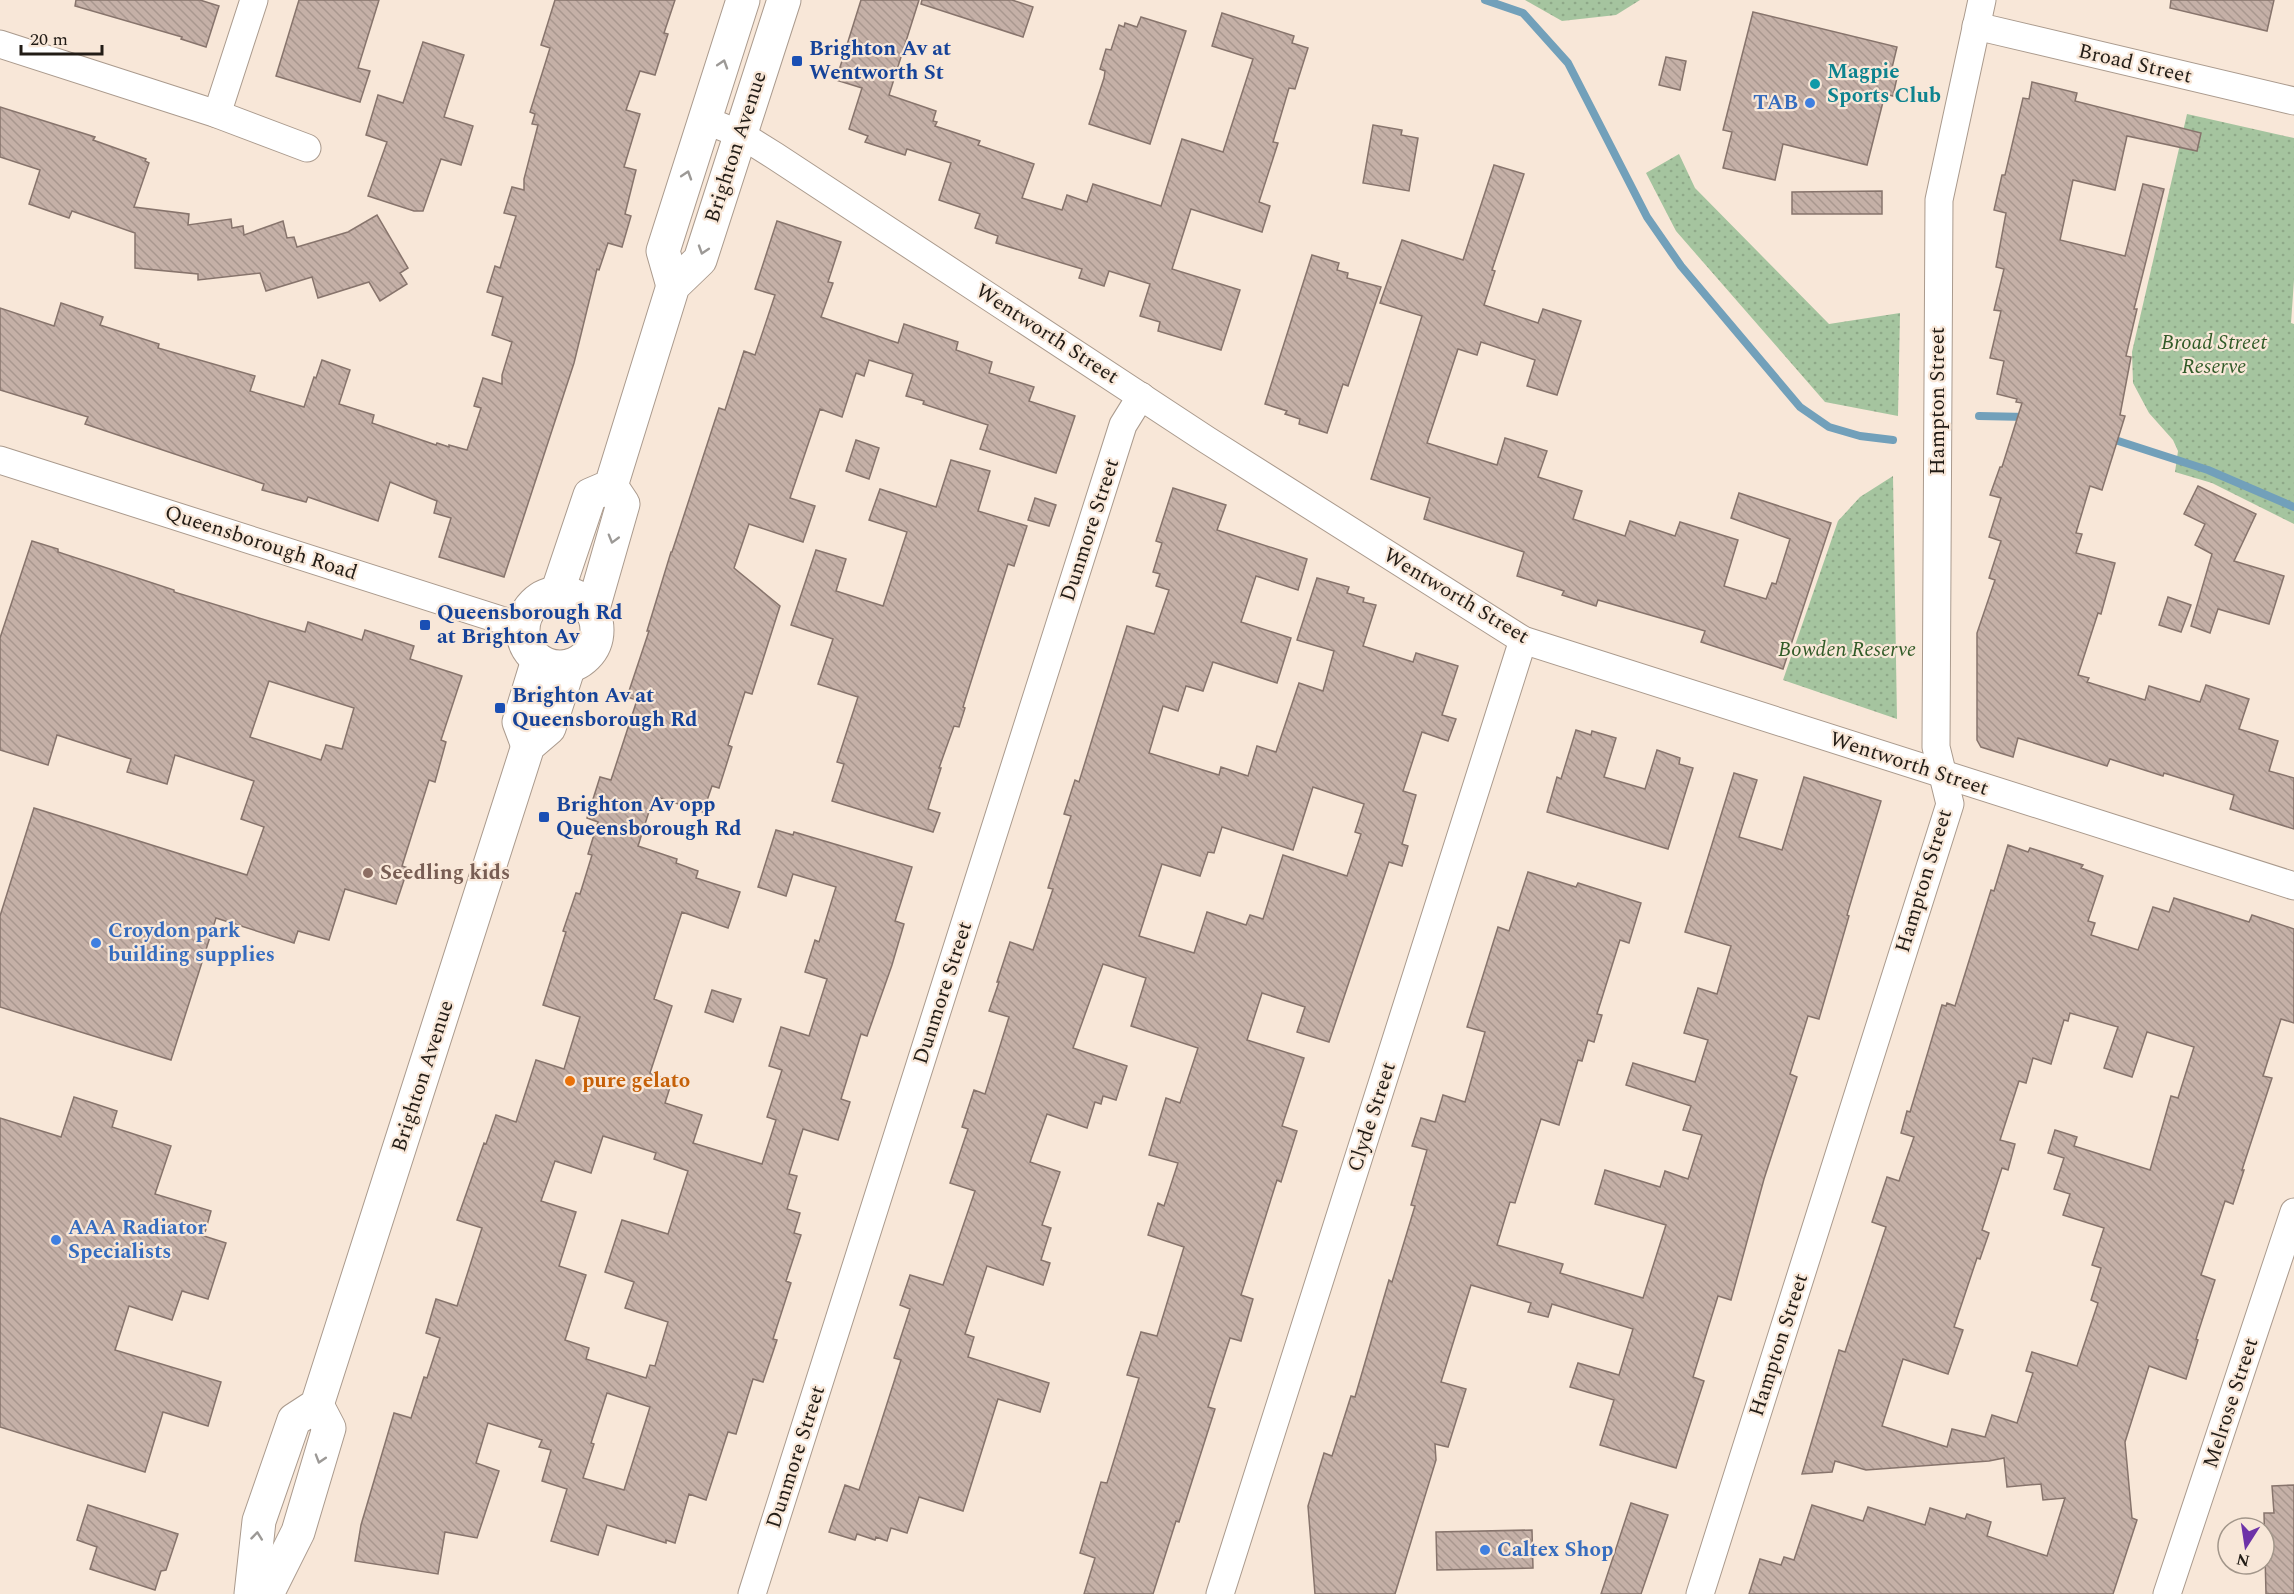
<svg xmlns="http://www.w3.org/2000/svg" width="2294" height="1594" viewBox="0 0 2294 1594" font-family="Spectral,serif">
  <defs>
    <pattern id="grass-dots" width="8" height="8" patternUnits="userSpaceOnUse" patternTransform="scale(1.5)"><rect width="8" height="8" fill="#a5c49f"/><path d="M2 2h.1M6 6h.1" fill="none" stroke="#8ea888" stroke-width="1.8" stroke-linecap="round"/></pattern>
    <pattern id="building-back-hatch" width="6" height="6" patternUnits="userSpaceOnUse" patternTransform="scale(1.5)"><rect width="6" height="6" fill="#c5b0a7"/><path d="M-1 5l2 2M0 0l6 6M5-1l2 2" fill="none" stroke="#a9978f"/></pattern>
  </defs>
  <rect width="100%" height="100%" fill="#f8e7d8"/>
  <g fill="url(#grass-dots)">
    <path d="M1525 0H1640L1616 15 1562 21Z"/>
    <path d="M2187 114 2294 138V280L2291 323 2294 324V524L2212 483 2175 472 2178 451 2173 440 2149 413 2133 383 2132 352Z"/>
    <path d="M1679 154 1695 188 1829 324 1900 313 1898 416 1825 402 1676 231 1646 173Z"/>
    <path d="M1893 476 1897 719 1783 680 1838 521 1860 497Z"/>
  </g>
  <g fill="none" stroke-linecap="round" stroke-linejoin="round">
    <g stroke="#72a0ba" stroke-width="8">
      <path d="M1485 0 1523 13 1568 63 1647 217 1681 266 1800 407 1829 427 1860 436 1893 440"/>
      <path d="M1979 416 2027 417"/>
      <path d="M2109 438 2208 470 2294 507"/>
    </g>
  </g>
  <g fill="url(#building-back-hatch)" stroke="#87746c" stroke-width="1.5" fill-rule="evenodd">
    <path d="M76 0H200L219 6 206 47 181 39 182 37 75 6Z"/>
    <path d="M299 0H379L358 68 370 71 360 102 276 76Z"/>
    <path d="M555 0H675L664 33 668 34 655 75 640 71 626 110 640 114 624 167 636 170 625 214 631 216 622 247 608 243 599 270 597 269 574 363 504 577 439 557 451 518 434 513 437 501 390 482 378 521 308 497 306 502 262 490 264 484 85 424 88 417 0 390V308L54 326 61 303 103 317 100 325 159 344 158 348 255 376 250 391 304 407 314 377 316 378 322 360 350 370 339 404 374 415 372 423 436 445 437 443 449 447V445L467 450 481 408 474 406 483 378 502 384V375L512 342 492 335 503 297 487 292 495 266 500 268 516 216 504 213 512 187 524 190V179L538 125 532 124 535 114 530 112 550 48 541 45Z"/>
    <path d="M861 0H919L889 95 936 111 933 121 937 122 935 126 980 141 978 145 1034 164 1022 198 1062 210 1067 195 1087 202 1093 184 1161 206 1182 139 1223 152 1253 59 1212 46 1222 13 1294 36 1292 43 1308 48 1295 89 1289 88 1273 142 1278 143 1259 202 1270 206 1262 232 1191 209 1172 269 1240 290 1221 350 1158 331 1160 322 1140 316 1150 284 1109 271 1104 286 1079 278 1082 269 996 243 998 236 975 228 980 214 939 200 951 163 907 149 905 155 865 142 868 136 849 129 862 88 836 80Z"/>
    <path d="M922 0H1012L1033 7 1023 37 921 4Z"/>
    <path d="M2171 0H2274L2267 31 2170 8Z"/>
    <path d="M1753 12 1897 47 1891 72 1898 73 1893 96 1885 94 1867 165 1783 144 1775 180 1723 168 1732 132 1723 130Z"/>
    <path d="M1141 17 1186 31 1150 144 1089 124 1104 78 1105 71 1100 69 1106 49 1111 50 1119 25 1124 27 1125 23 1137 27Z"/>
    <path d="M423 42 464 55 444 117 473 126 461 165 441 159 423 211H414L368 196 387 142 366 135 378 95 403 103Z"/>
    <path d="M1666 57 1686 61 1680 90 1659 85Z"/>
    <path d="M2032 82 2077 93 2075 101 2201 133 2197 151 2127 136 2115 190 2073 180 2060 240 2125 256 2143 184 2164 189 2134 309H2137L2126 356 2131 357 2120 415 2125 416 2102 490 2090 486 2076 533 2082 534 2076 553 2115 563 2101 614 2098 613 2078 675 2089 678 2087 682 2145 700 2149 686 2200 702 2206 685 2249 699 2239 729 2278 741 2269 771 2294 778V829L2230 809 2234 795 2164 773 2163 776 2110 759 2107 766 2018 738 2013 757 1981 747 1977 740V633L1995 580 1989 578 2001 541 1989 537 2001 498 1990 495 2000 467H2002L2022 403 2016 402 2017 399 1997 394 2004 361 1990 358 2001 311 1994 310 2004 269 1996 267 2006 213 1994 210 2002 175H2005L2023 98 2029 99Z"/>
    <path d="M0 107 95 137 93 140 146 159 145 161 149 163 134 207 189 214 188 225 231 219 232 228 243 226 244 235 283 221 287 238 294 237 297 247 348 232 377 215 408 268 400 273 407 284 380 301 369 282 318 298 312 277 266 291 260 273 198 280V274L135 268V233L72 211 69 218 29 204 40 170 0 157Z"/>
    <path d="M1373 125 1402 130 1401 135 1418 138 1409 191 1363 183Z"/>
    <path d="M1494 165 1524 174 1492 270 1495 271 1484 305 1538 323 1543 309 1581 321 1557 395 1527 386 1535 360 1481 342 1477 355 1458 349 1427 443 1497 465 1505 438 1547 451 1538 477 1582 491 1573 519 1625 536 1630 521 1675 536 1680 522 1738 540 1724 586 1766 599 1772 583 1776 584 1790 539 1731 518 1739 493 1831 523 1783 669 1701 642 1705 631 1598 600 1596 606 1562 595 1564 591 1517 576 1524 552 1424 519 1430 498 1371 479 1422 316 1380 303 1402 240 1463 260Z"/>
    <path d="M1882 191V214H1792V192Z"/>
    <path d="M777 221 841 242 828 282 833 283 821 317 898 343 904 324 958 342 956 350 992 362 989 373 1034 387 1029 401 1075 416 1056 473 980 449 988 425 923 404 924 401 906 396 913 374 869 360 864 376 856 373 842 417 820 409 790 498 815 506 803 542 749 524 734 568 780 606 752 694 745 692 728 745 732 747 719 788 712 786 703 812 654 796 638 846 677 859 676 863 698 871 696 878 740 892 728 928 682 912 654 999 672 1006 650 1073 672 1081 665 1103 702 1115 693 1143 762 1164 776 1120 767 1117 782 1070 769 1066 781 1027 809 1036 827 979 805 972 815 940 819 942 836 887 793 874 786 896 758 887 776 830 793 835 794 832 912 867 895 921 904 924 892 965 867 1036 861 1034 841 1099 850 1102 838 1140 803 1129 789 1174 797 1176 787 1209 800 1213 794 1233 801 1235 786 1281 791 1283 773 1339 777 1340 763 1382 753 1379 736 1434 728 1432 706 1500 689 1494 675 1543 666 1540V1543L607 1525 598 1555 551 1541 567 1489 542 1481 551 1450 539 1447 542 1440 488 1423 476 1463 499 1471 477 1538 445 1532 438 1574 355 1561 361 1525 394 1413 411 1418 424 1377 427 1378 440 1338 426 1333 436 1299 457 1306 482 1228 457 1220 484 1143 486 1144 496 1115 516 1122 536 1060 564 1069 580 1017 543 1005 566 932 563 931 576 893 580 894 592 855 588 854 598 822 587 818 600 777 611 780 637 700 627 697 649 631H647L671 552H672L719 408 725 410 744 351 755 355 775 295 755 289ZM603 1136 656 1153 654 1159 688 1171 668 1234 622 1220 605 1272 634 1282 625 1308 668 1322 655 1366 650 1365 646 1378 586 1359 589 1348 565 1340 586 1275 559 1266 576 1212 541 1201 555 1161 591 1173ZM607 1393 650 1407 624 1490 583 1478 594 1444 591 1443Z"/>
    <path d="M1312 255 1339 263 1337 270 1348 273 1347 278 1381 287 1348 386 1343 384 1327 433 1299 424 1300 419 1285 414 1287 411 1265 404Z"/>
    <path d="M856 440 879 448 869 479 846 471Z"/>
    <path d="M951 460 990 471 978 511 1027 526 1014 566 1008 564 963 707 965 708 959 727 954 726 939 768H941L928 809 940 813 933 832 832 801 844 764 837 762 858 697 818 684 833 639 791 625 816 550 846 559 836 591 883 606 907 532 869 520 880 489 936 507Z"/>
    <path d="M2198 486 2256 514 2234 561 2284 576 2269 624 2218 609 2210 633 2191 626 2212 554 2195 545 2205 524 2184 514Z"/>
    <path d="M1173 488 1226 505 1217 530 1307 559 1298 590 1256 576 1241 622 1291 638 1277 683 1213 662 1203 691 1186 686 1178 711 1163 706 1149 753 1219 775 1221 767 1248 776 1257 746 1276 752 1299 683 1323 691 1334 651 1297 640 1317 578 1349 587 1347 593 1364 598 1363 602 1376 605 1363 646 1413 662 1416 653 1458 666 1442 715 1456 719 1448 741 1422 732 1403 791 1416 795 1402 844 1408 846 1402 866 1389 862 1329 1042 1297 1032 1305 1007 1262 993 1247 1040 1304 1058 1282 1126 1297 1131 1281 1182 1277 1180 1241 1295 1253 1299 1241 1341 1230 1338 1208 1407 1215 1409 1179 1522 1176 1521 1153 1594H1084L1095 1558 1080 1553 1101 1482 1107 1483 1139 1378 1127 1375 1141 1332 1157 1336 1184 1247 1148 1235 1158 1203 1164 1206 1178 1163 1149 1155 1166 1098 1180 1103 1198 1048 1131 1026 1146 978 1103 964 1073 1048 1127 1066 1116 1100 1103 1096 1101 1104 1095 1102 1087 1128 1047 1114 1030 1162 1060 1172 1042 1225 1051 1228 1041 1260 1050 1263 1043 1285 987 1266 965 1334 974 1337 968 1357 1049 1383 1040 1412 998 1399 963 1511 919 1497 907 1533 891 1528 887 1541 876 1537 875 1540 857 1534 855 1540 829 1532 845 1485 859 1490 877 1435 901 1360 894 1358 910 1309 900 1305 910 1275 943 1285 975 1191 950 1183 968 1129 962 1127 974 1090 985 1094 1009 1017 989 1011 999 982H997L1010 942 1033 950 1053 889 1048 888 1071 816 1064 814 1075 780 1079 782 1127 626 1154 634 1169 590 1156 586 1160 574 1153 572 1162 543 1156 541ZM1313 787 1364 804 1355 832 1361 834 1347 876 1283 855 1263 919 1250 915 1246 925 1207 912 1194 953 1139 936 1162 864 1200 876 1208 852 1214 853 1222 827 1293 850Z"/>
    <path d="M1035 498 1056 505 1049 526 1028 520Z"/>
    <path d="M32 541 58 549V552L174 590V592L305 632 308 622 362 640 365 630 414 646 410 659 462 676 441 740 446 742 435 782 429 780 402 866 408 868 396 904 345 889 329 940 298 931 294 943 216 918 171 1060 0 1007V916L34 808 247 875 264 827 241 819 254 781 175 755 167 784 127 772 131 759 57 735 48 765 0 750V638ZM269 681 354 708 342 749 326 745 321 760 250 737Z"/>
    <path d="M2168 597 2191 605 2181 632 2159 625Z"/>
    <path d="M1576 730 1591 735 1592 731 1616 738 1604 777 1645 789 1657 750 1680 758 1679 764 1693 768 1668 849 1547 812 1557 777 1561 779Z"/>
    <path d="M1734 773 1757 780 1739 837 1782 850 1804 777 1881 801 1847 915 1849 916 1819 1019 1808 1016 1790 1074 1797 1077 1764 1179 1731 1300 1718 1296 1693 1377 1704 1381 1676 1468 1600 1445 1614 1400 1570 1387 1578 1363 1619 1375 1633 1329 1552 1304 1548 1317 1528 1312 1531 1303 1471 1285 1441 1382 1466 1389 1448 1447 1435 1444 1436 1460 1395 1594H1315L1308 1506 1324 1453 1332 1456 1351 1396 1355 1397 1389 1280 1392 1282 1415 1206 1411 1205 1427 1150 1412 1146 1421 1118 1435 1122 1443 1095 1465 1102 1485 1032 1467 1027 1498 927 1509 931 1528 872 1576 887 1578 883 1641 903 1629 943 1620 940 1597 1014 1602 1015 1594 1042 1588 1040 1582 1061 1578 1060 1559 1125 1541 1119 1515 1203 1510 1202 1497 1245 1563 1264 1560 1273 1643 1298 1666 1225 1595 1204 1605 1170 1660 1187 1665 1171 1688 1179 1702 1135 1683 1130 1691 1106 1626 1085 1633 1063 1695 1082 1708 1040 1684 1033 1698 988 1717 994 1731 946 1685 932Z"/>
    <path d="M2008 845 2028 852 2030 848 2083 865 2081 868 2103 876 2088 921 2095 923 2091 935 2138 950 2153 907 2169 912 2174 898 2249 922 2252 915 2294 929V1023L2281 1019 2263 1076 2272 1078 2242 1170H2244L2233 1204 2225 1201 2201 1275 2215 1280 2196 1339 2198 1340 2186 1379 2149 1366 2125 1442 2132 1518 2137 1520 2113 1594H1749L1760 1559 1781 1565 1784 1557 1794 1560 1812 1505 1863 1521 1868 1507 1925 1525 1930 1508 1965 1519 1967 1514 1991 1522 1987 1536 2047 1556 2065 1498 2043 1500 2041 1484 2007 1487 2004 1458 1989 1461 1866 1470 1835 1461 1832 1472 1802 1474 1839 1350 1845 1352 1886 1227 1872 1222 1887 1177 1899 1181 1914 1137 1901 1133 1907 1111 1910 1112 1942 1005 1946 1006 1947 1003 1955 1006 1991 890 1994 891ZM2070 1013 2118 1027 2104 1068 2132 1077 2147 1032 2194 1047 2178 1098 2171 1096 2150 1170 2074 1146 2077 1137 2055 1130 2048 1153 2064 1158 2054 1189 2070 1194 2063 1215 2104 1228 2092 1265 2101 1268 2091 1300 2098 1303 2077 1366 2032 1352 2026 1371 2033 1373 2017 1423 1992 1415 1985 1437 1952 1429 1947 1447 1882 1426 1903 1359 1948 1374 1963 1330 1954 1327 1977 1258 1980 1259 1989 1233 1982 1230 2002 1168 2008 1170 2015 1144 2000 1140 2019 1081 2026 1083 2033 1058 2051 1064 2064 1020 2068 1021Z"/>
    <path d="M712 990 741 999 733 1022 705 1012Z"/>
    <path d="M74 1097 117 1111 112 1127 171 1146 155 1194 211 1211 204 1236 226 1243 208 1299 182 1291 172 1320 129 1306 115 1350 221 1382 208 1426 163 1412 145 1472 0 1427V1118L61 1137Z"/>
    <path d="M2294 1485V1594H2266L2264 1513H2274L2272 1486Z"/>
    <path d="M1631 1503 1668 1515 1641 1594H1601Z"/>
    <path d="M88 1505 178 1534 166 1570 161 1571 155 1590 90 1569 97 1547 77 1540Z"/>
    <path d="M1532 1530 1533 1568 1437 1570 1436 1532Z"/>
  </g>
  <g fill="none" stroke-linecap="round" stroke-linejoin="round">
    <defs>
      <g id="street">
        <path d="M1976 26 2294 101"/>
        <path d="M0 44 217 114 307 148"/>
        <path d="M217 114 254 0"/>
        <path d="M705 120 740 134 775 156 1207 440 1523 640 2294 886"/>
        <path d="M0 460 523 627"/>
        <path d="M752 1594 1123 425 1141 396"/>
        <path d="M1220 1594 1523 640"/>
        <path d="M1700 1594 1950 804 1936 747 1939 200 1982 0"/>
        <path d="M2167 1594 2294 1212"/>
      </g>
      <g id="secondary">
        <path d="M673 286 663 251 743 0"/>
        <path d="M557 593 590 495 611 486 673 286 700 260 784 0"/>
        <circle cx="560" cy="630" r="37"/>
        <path d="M592 612 623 504 611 486"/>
        <path d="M528 746 519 722 538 660"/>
        <path d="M251 1594 259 1521 294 1420 317 1405 528 746 549 728 569 666"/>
        <path d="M267 1594 298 1532 329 1428 317 1405"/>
      </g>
    </defs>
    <use href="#street" stroke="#aa9a8d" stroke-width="29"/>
    <use href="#secondary" stroke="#aa9a8d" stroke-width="35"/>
    <use href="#street" stroke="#fff" stroke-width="27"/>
    <use href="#secondary" stroke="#fff" stroke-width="33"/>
  </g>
  <defs><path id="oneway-chevron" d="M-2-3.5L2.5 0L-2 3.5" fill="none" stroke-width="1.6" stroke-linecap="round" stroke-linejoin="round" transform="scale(1.5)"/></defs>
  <g stroke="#9c9996">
    <use href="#oneway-chevron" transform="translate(723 64) rotate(-72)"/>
    <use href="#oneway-chevron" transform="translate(687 175) rotate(-72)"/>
    <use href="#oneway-chevron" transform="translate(703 250) rotate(108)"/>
    <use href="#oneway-chevron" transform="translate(613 539) rotate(106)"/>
    <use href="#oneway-chevron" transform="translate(320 1459) rotate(107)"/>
    <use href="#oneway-chevron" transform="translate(257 1536) rotate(-84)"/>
  </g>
  <g fill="#1a4fb4" stroke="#f8e7d8" stroke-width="2">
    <rect x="791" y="55" width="12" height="12" rx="3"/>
    <rect x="419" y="619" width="12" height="12" rx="3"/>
    <rect x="494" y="702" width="12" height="12" rx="3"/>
    <rect x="538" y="811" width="12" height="12" rx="3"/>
  </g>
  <circle fill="#0f9aa8" stroke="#f8e7d8" stroke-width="2" cx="1815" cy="84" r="6"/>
  <g fill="#3f7fe0" stroke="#f8e7d8" stroke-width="2">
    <circle cx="1810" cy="103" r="6"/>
    <circle cx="96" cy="943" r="6"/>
    <circle cx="56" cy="1240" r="6"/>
    <circle cx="1485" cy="1550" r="6"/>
  </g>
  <circle fill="#8d6e63" stroke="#f8e7d8" stroke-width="2" cx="368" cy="873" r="6"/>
  <circle fill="#e8710a" stroke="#f8e7d8" stroke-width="2" cx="570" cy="1081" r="6"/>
  <g text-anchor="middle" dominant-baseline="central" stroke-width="4.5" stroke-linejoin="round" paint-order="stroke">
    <g font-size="21" font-weight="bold" fill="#164399" stroke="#f8e7d8" text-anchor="start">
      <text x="809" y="49">Brighton Av at<tspan x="809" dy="24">Wentworth St</tspan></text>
      <text x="437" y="613">Queensborough Rd<tspan x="437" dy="24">at Brighton Av</tspan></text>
      <text x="512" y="696">Brighton Av at<tspan x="512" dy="24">Queensborough Rd</tspan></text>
      <text x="556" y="805">Brighton Av opp<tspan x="556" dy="24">Queensborough Rd</tspan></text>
    </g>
    <g font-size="21" fill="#221c16" stroke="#f8e7d8">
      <text transform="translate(2135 64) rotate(13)">Broad Street</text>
      <text transform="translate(736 147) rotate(-72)">Brighton Avenue</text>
      <text transform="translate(1047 334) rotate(33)">Wentworth Street</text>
      <text transform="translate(1938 401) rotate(-90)">Hampton Street</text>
      <text transform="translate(1090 530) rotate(-72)">Dunmore Street</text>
      <text transform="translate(261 543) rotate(18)">Queensborough Road</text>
      <text transform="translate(1456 596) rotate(31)">Wentworth Street</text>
      <text transform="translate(1909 764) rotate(18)">Wentworth Street</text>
      <text transform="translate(1924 881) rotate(-73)">Hampton Street</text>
      <text transform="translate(943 993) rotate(-72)">Dunmore Street</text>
      <text transform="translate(423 1076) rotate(-72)">Brighton Avenue</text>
      <text transform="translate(1372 1117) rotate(-72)">Clyde Street</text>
      <text transform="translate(1779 1345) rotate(-72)">Hampton Street</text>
      <text transform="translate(2231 1403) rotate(-72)">Melrose Street</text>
      <text transform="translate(796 1457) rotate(-72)">Dunmore Street</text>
    </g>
    <g font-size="21" font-weight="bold" fill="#0d838f" stroke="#f8e7d8" text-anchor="start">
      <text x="1827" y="72">Magpie<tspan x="1827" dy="24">Sports Club</tspan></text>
    </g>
    <g font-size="21" font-weight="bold" fill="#366cbe" stroke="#f8e7d8" text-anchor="start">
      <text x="1798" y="103" text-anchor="end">TAB</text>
      <text x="108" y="931">Croydon park<tspan x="108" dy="24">building supplies</tspan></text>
      <text x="68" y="1228">AAA Radiator<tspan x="68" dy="24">Specialists</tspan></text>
      <text x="1497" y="1550">Caltex Shop</text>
    </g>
    <g font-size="21" font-style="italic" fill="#305a27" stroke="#f8e7d8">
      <text x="2214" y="343">Broad Street<tspan x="2214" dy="24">Reserve</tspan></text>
      <text x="1847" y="650">Bowden Reserve</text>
    </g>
    <g font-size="21" font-weight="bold" fill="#785e54" stroke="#f8e7d8" text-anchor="start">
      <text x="380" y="873">Seedling kids</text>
    </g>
    <g font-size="21" font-weight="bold" fill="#c56008" stroke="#f8e7d8" text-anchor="start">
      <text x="582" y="1081">pure gelato</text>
    </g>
  </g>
  <g transform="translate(2246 1546) rotate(192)"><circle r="28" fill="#f8e7d8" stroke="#a2968a" stroke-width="1.5"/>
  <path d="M0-4.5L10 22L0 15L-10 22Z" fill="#6d32a8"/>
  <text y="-9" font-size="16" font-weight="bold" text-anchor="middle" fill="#221c16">N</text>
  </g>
  <path d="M21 45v9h81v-9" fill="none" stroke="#221c16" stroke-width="3"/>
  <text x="30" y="45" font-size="18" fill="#221c16" stroke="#f8e7d8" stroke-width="4.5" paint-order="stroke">20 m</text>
</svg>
